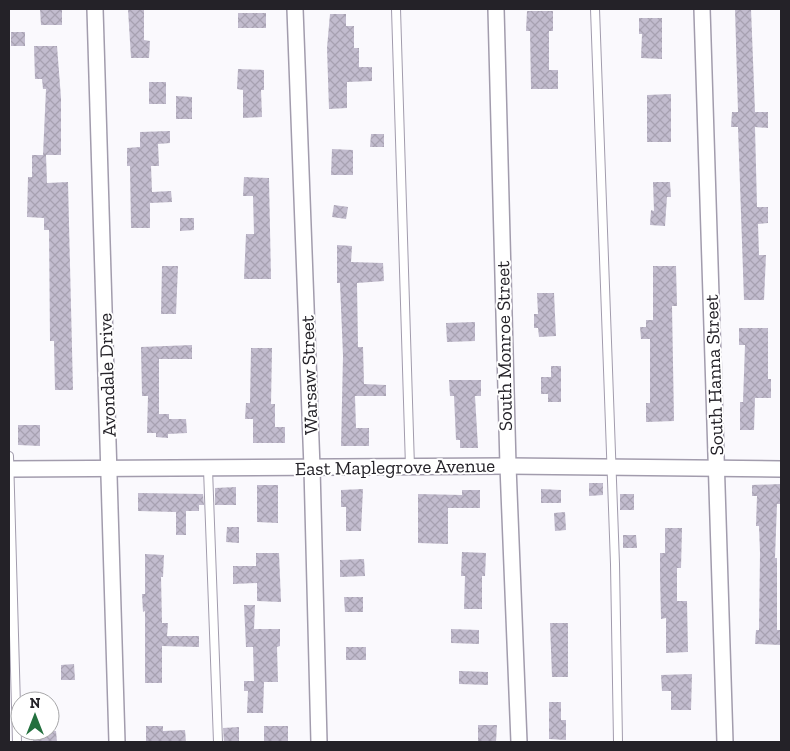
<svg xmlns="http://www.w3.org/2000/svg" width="790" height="751" viewBox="0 0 790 751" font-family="'Zilla Slab',serif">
  <defs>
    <pattern id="building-cross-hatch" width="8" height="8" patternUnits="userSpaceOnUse" patternTransform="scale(1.25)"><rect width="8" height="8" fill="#c2bcce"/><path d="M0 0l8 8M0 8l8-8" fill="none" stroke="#a7a1b1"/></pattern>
  </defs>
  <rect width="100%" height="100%" fill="#faf9fd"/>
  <g fill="url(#building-cross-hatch)">
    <path d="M40 9H62V25H41Z"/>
    <path d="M128 9H144V40L150 41 149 58H131Z"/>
    <path d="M735 9H751L755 112H768V128L755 127 757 207H768V223L758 224 759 255H766L764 300H744L738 127H731L732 112H738Z"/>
    <path d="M527 11H553V31H549V70H558V89H531L530 31H526Z"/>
    <rect x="238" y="13" width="28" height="15"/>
    <path d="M330 14H346V26H354V48H359V67H372V81L347 82V108L329 109 327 48Z"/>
    <path d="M639 18H662V59L641 58 642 34H639Z"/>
    <rect x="11" y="32" width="14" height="14"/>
    <path d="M34 46H57L61 98V155H46L47 183 68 182 73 390H55L54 341H50L49 230H44V218L27 217 28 177H32V155H43L46 89H43L42 79H35Z"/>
    <path d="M238 69 264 70V90H261L262 117 243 118V90L237 89Z"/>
    <rect x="149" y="82" width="17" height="22"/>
    <path d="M671 94V142H647V95Z"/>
    <path d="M176 96 192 97V119H176Z"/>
    <path d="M170 131V143L158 144 159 166H151L152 192 171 191 172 202 150 203V228H131L130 166H127V148L140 147V132Z"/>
    <path d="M371 134H384V147H370Z"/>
    <path d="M332 149 353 150V175H331Z"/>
    <path d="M244 177 269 178 271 279H244L246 234H254L253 196H243Z"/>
    <path d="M653 182H670L671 197H667L665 226 650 225 651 210 654 211Z"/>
    <path d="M334 205 348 207 346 219 332 217Z"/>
    <path d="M180 218H194V230L180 231Z"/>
    <path d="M337 245 352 246 351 262 383 263 384 281 357 283 358 347H363L364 384 386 385V396H355L356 428H369V446H341L343 356 340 283H337Z"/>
    <path d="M162 266H178L176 314H161Z"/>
    <path d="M653 266H676L677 306H672L674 421 646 422V403H650V339H641L640 327H646V320H653Z"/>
    <path d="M537 293H554L556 336 539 337 538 328H534V314H538Z"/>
    <path d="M475 322V341L447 342 446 323Z"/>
    <path d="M739 328H768V379H771V398H755L754 430H740V402H743L745 345H739Z"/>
    <path d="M192 345V359H159V414H169V419H186L187 433 168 434V438L156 437V433H147L148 396H142L141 347Z"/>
    <path d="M251 348H272L271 404H275V427H285V443H253V419H245L246 403H250Z"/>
    <path d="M551 366H561V402H548V394H541V377H551Z"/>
    <path d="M449 380H481V396H475L478 448H460V440H456L454 396H450Z"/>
    <path d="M18 425H40V446L18 445Z"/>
    <path d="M589 483H603V495L589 496Z"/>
    <path d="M781 484V504H777L775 558H777V630H781V645L755 644 756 630H759L760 553 759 526H756L757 496H752V485Z"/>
    <path d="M257 485H278V523L257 522Z"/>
    <path d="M236 487V505H215V488Z"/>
    <path d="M363 489 361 531H346V507H341V490Z"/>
    <path d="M541 489 561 490V503H541Z"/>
    <path d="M462 490H480V508H448V544L418 543V494L462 495Z"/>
    <path d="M138 493 203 494 204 505H199V511H186V535H176V512L138 511Z"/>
    <rect x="620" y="494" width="14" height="16"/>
    <path d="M565 512 566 530 555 531 554 513Z"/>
    <path d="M227 527H239V543L226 542Z"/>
    <path d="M665 528H682L681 568H677V601H687L688 652 666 653V618L661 619 660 576V553H665Z"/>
    <path d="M623 535H636L637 548H623Z"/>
    <path d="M462 552 486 553 485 576H482V609H464L465 576H461Z"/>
    <path d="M256 553H279L281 602 257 601V583L233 584V566H256Z"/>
    <path d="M145 554 164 555 163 577H161L162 623H168L167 636H199V647L162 646V683H145V611L143 612 142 594H145Z"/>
    <path d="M364 559 365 576 340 577V560Z"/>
    <path d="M344 597H363V612H345Z"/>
    <path d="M244 605H255L254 629H280V646L277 647 278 682H264L263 713H247L248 691H244V681H254L253 647H246Z"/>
    <path d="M550 623H568V677H552Z"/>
    <path d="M451 629 479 630V644L451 643Z"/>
    <rect x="346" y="647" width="20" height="13"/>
    <path d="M74 664 75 680H61V665Z"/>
    <path d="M459 671 488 672V685L459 684Z"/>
    <path d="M692 674 691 710H671V691H662L661 675Z"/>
    <path d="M549 702H561V720H566V740L549 739Z"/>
    <path d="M478 725H497L496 742H478Z"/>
    <path d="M146 726H163V731L185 730 186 742H146Z"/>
    <rect x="264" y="726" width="24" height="16"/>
    <path d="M239 727V742H224L223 728Z"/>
    <path d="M33 731H56L57 742H33Z"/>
  </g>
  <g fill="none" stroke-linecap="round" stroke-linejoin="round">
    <defs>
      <g id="service">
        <path d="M396 9 410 467"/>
        <path d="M595 9 615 564 618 742"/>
        <path d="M9 456 17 742"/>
        <path d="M208 469 218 742"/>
      </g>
      <g id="minor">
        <path d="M95 9 117 742"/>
        <path d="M295 9 312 468 319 742"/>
        <path d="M496 9 508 466 519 742"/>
        <path d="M702 9 725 742"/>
        <path d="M9 469 508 466 781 469"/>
      </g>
    </defs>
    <use href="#service" stroke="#a29cad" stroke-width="10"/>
    <use href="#minor" stroke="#a29cad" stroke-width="18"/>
    <use href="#service" stroke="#fff" stroke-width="8"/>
    <use href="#minor" stroke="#fff" stroke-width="15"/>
  </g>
  <g text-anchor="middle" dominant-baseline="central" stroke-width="4" stroke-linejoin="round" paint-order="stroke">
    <g font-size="19" fill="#242228" stroke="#fff">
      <text transform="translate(504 346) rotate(-91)">South Monroe Street</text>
      <text transform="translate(107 375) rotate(-92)">Avondale Drive</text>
      <text transform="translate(309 375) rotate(-92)">Warsaw Street</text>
      <text transform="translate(714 375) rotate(-92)">South Hanna Street</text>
      <text transform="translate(395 467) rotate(-1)">East Maplegrove Avenue</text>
    </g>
  </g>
  <rect width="790" height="751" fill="none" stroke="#242228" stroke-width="20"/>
  <g transform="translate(35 716)"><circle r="24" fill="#ffffff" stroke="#a7a7a9"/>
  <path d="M0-4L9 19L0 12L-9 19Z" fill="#23703e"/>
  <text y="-8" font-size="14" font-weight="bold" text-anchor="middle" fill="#242228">N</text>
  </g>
</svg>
